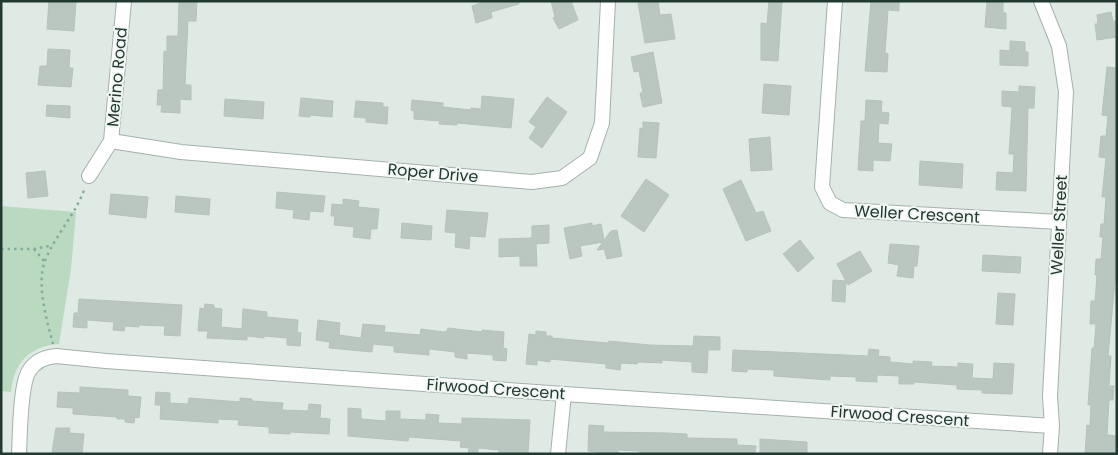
<svg xmlns="http://www.w3.org/2000/svg" width="1118" height="455" viewBox="0 0 1118 455" font-family="Poppins,sans-serif">
  <rect width="100%" height="100%" fill="#e0eae5"/>
  <path fill="#badac0" d="M1 206 76 212 71 269 59 344C29 346 14 363 11 392L1 391Z"/>
  <g fill="#b9c7c0" stroke="#b3c3bb">
    <path d="M49 1H76L74 31 47 29Z"/>
    <path d="M179 1H197L196 21H188L185 85H191V100L180 99V113L161 112 162 105H157L158 90H163L164 51 167 52V36H178Z"/>
    <path d="M487 1H519V4L491 12 492 18 476 23 472 6Z"/>
    <path d="M551 1H571L578 20 559 29 553 18 555 17Z"/>
    <path d="M648 1H658L660 15 671 14 675 39 645 43 638 3Z"/>
    <path d="M769 1H782L778 61 761 60V23L767 24Z"/>
    <path d="M871 1H899V11L888 10 885 53 888 54 887 72 865 71Z"/>
    <path d="M987 1H1003V13H1006V29L985 27Z"/>
    <path d="M1111 12 1113 21H1117V37L1097 40 1095 24H1098L1097 15Z"/>
    <path d="M1010 41 1025 42V52H1028V66L1000 65V50L1010 51Z"/>
    <path d="M48 49 70 50 69 68H73L71 87 38 85 40 66H47Z"/>
    <path d="M653 52 662 103 643 107 640 93H643L639 71 634 72 631 57Z"/>
    <path d="M1107 67 1117 68V261L1108 356H1111L1109 386H1114L1113 400H1109L1107 435 1117 436V448L1116 454H1085L1087 425 1090 426 1091 405H1088L1092 348H1094L1096 324H1090L1091 301H1095L1097 275H1095L1096 259H1101L1103 237H1100L1101 224H1104L1106 197H1102L1106 158 1099 157 1101 136H1106L1108 116 1102 115Z"/>
    <path d="M764 84 791 86 789 115 762 113Z"/>
    <path d="M1019 86 1035 87 1034 108H1028L1026 191 996 190 997 172 1013 173 1014 154H1009L1012 107 1002 106V91L1019 92Z"/>
    <path d="M482 96 514 99 511 128 457 123V125L439 124 440 121 414 119V111L411 110 412 100 443 103V107L471 110V108L481 109Z"/>
    <path d="M547 97 567 112 542 148 529 138 536 127 529 122Z"/>
    <path d="M301 98 333 101 332 117 310 115V117L299 116Z"/>
    <path d="M225 99 264 102 263 119 224 116Z"/>
    <path d="M866 100 882 101 881 112 889 113 888 124 879 123 878 143 892 144 890 161 873 160V171L858 170 861 121H865Z"/>
    <path d="M356 101 383 103V107H388L387 124 366 122V118L354 117Z"/>
    <path d="M47 105 70 106V118L46 116Z"/>
    <path d="M643 122 659 123 656 158 638 157 640 128 643 129Z"/>
    <path d="M770 137 772 170 751 171 749 139Z"/>
    <path d="M920 161 963 164 962 188 919 185Z"/>
    <path d="M45 171 48 196 28 198 26 173Z"/>
    <path d="M646 179 669 195 644 232 621 216Z"/>
    <path d="M741 180 756 213 763 211 771 231 746 241 723 189Z"/>
    <path d="M277 192 325 196 323 212 310 211 309 220 293 218 294 210 276 208Z"/>
    <path d="M111 194 148 197 146 218 109 214Z"/>
    <path d="M176 196 210 199 209 215 175 212Z"/>
    <path d="M343 199 359 201 358 207 379 209 377 229H371L370 239 353 237 354 227 334 225 335 216H331L332 204 343 205Z"/>
    <path d="M447 210 488 213 485 237 470 236 469 249 455 247 456 233 445 232Z"/>
    <path d="M402 223 432 226 431 240 401 238Z"/>
    <path d="M592 223V226L601 224 604 240 611 231 617 230 622 256 607 259 604 249 597 250 603 242 580 246 582 256 570 259 564 228Z"/>
    <path d="M549 225V243L536 244 537 266H520V256L499 257V239L532 238V226Z"/>
    <path d="M800 240 814 258 798 272 783 254Z"/>
    <path d="M890 244 919 246 917 266H914L913 278 897 276 899 265 888 263Z"/>
    <path d="M860 251 872 271 848 285 846 281 845 302 832 301 833 280 846 281 837 264Z"/>
    <path d="M983 255 1021 257 1020 273 982 271Z"/>
    <path d="M998 293 1015 294 1013 325 996 324Z"/>
    <path d="M79 299 182 305 180 336 164 335 165 326 139 325V327L125 326 124 331 113 330 114 322 87 320V328L73 327 74 313H78Z"/>
    <path d="M205 304 214 305V308L222 309 221 327 242 329 243 309 267 312V317L298 320 297 332 301 333 300 346 287 345V338L264 336V338L247 336V340L207 338 208 331H198L200 308 204 309Z"/>
    <path d="M318 320 340 323 339 335 361 338 363 324 385 326 384 332 420 335 421 329 444 332 447 331 448 328 482 332V330L504 332 503 348 507 349 506 361 493 360V355L467 353V359L455 357V352L429 349V355L394 352V346L373 344 372 352 329 348 330 342 316 340Z"/>
    <path d="M536 331 546 332V336H552V338L608 343 609 341 649 345 693 346 694 336 720 337V350H708L707 373 692 372V362L662 360V363L638 362 637 364 621 363 620 370 606 368V364L550 359V362L537 360V365L526 364 529 334 536 335Z"/>
    <path d="M869 349 879 350 878 356 890 357V362L913 364V361L932 362 931 366 958 367V363L973 364 972 378 993 379 994 363 1014 364 1012 394 982 393V390L957 389V385L914 382V384H899V376L877 375V382L856 381V377L830 376V380L774 376V370L747 369V372L732 371 733 350 868 356Z"/>
    <path d="M80 387 128 390V396L141 397 139 418 135 417 134 423 125 422V419H117V417L73 414V408L57 407 58 392 80 393Z"/>
    <path d="M156 392 170 393V403L188 404 189 398 240 402V398L252 399V401L283 403 282 410 308 411 309 404 321 405 320 418 330 419 329 434 290 432V434L269 433V427L238 425 239 420 218 419V423L160 419 161 405H155Z"/>
    <path d="M348 408 361 409V419L386 421V411H400V419L426 420V414L439 415 438 423 462 424V418L530 420 528 454H499V450L478 448V454H468L469 448 460 447 461 441 409 437 408 441 348 436Z"/>
    <path d="M589 425 604 426 603 432 667 433 687 434V438L737 439V445L756 446 755 454H640V451L618 450V454H610L588 451Z"/>
    <path d="M56 428H70L69 433 84 434 82 454 52 452Z"/>
    <path d="M760 439 807 442V454H760Z"/>
  </g>
  <g fill="none" stroke-linecap="round" stroke-linejoin="round">
    <defs>
      <g id="minor">
        <path d="M835 1 822 187 830 203 843 210 1059 222"/>
        <path d="M1041 1 1059 46 1066 92 1050 396 1052 426 1050 454"/>
        <path d="M111 141 181 152 532 182 562 178 590 158 602 123 608 1"/>
        <path d="M89 176 111 141 124 1"/>
        <path d="M19 454C20 435 20 385 29 371 35 361 45 357 56 356L106 361 564 394 1052 426"/>
        <path d="M558 454 564 394"/>
      </g>
    </defs>
    <use href="#minor" stroke="#a3b1ab" stroke-width="16"/>
    <g stroke="#82ac9b" stroke-width="2.5" stroke-dasharray="2.5 4" stroke-linecap="butt">
      <path d="M1 249H34L53 245"/>
      <path d="M34 249 44 261"/>
      <path d="M53 344C47 321 36 284 45 261 55 235 77 213 85 187"/>
    </g>
    <use href="#minor" stroke="#fff" stroke-width="14"/>
  </g>
  <g text-anchor="middle" dominant-baseline="central" stroke-width="4" stroke-linejoin="round" paint-order="stroke">
    <g font-size="16" fill="#223931" stroke="#f0f7f3">
      <text transform="translate(117 77) rotate(-85)">Merino Road</text>
      <text transform="translate(433 173) rotate(5)">Roper Drive</text>
      <text transform="translate(917 214) rotate(3)">Weller Crescent</text>
      <text transform="translate(1059 225) rotate(-87)">Weller Street</text>
      <text transform="translate(496 389) rotate(4)">Firwood Crescent</text>
      <text transform="translate(900 416) rotate(4)">Firwood Crescent</text>
    </g>
  </g>
  <rect width="1118" height="455" fill="none" stroke="#223931" stroke-width="5"/>
</svg>
